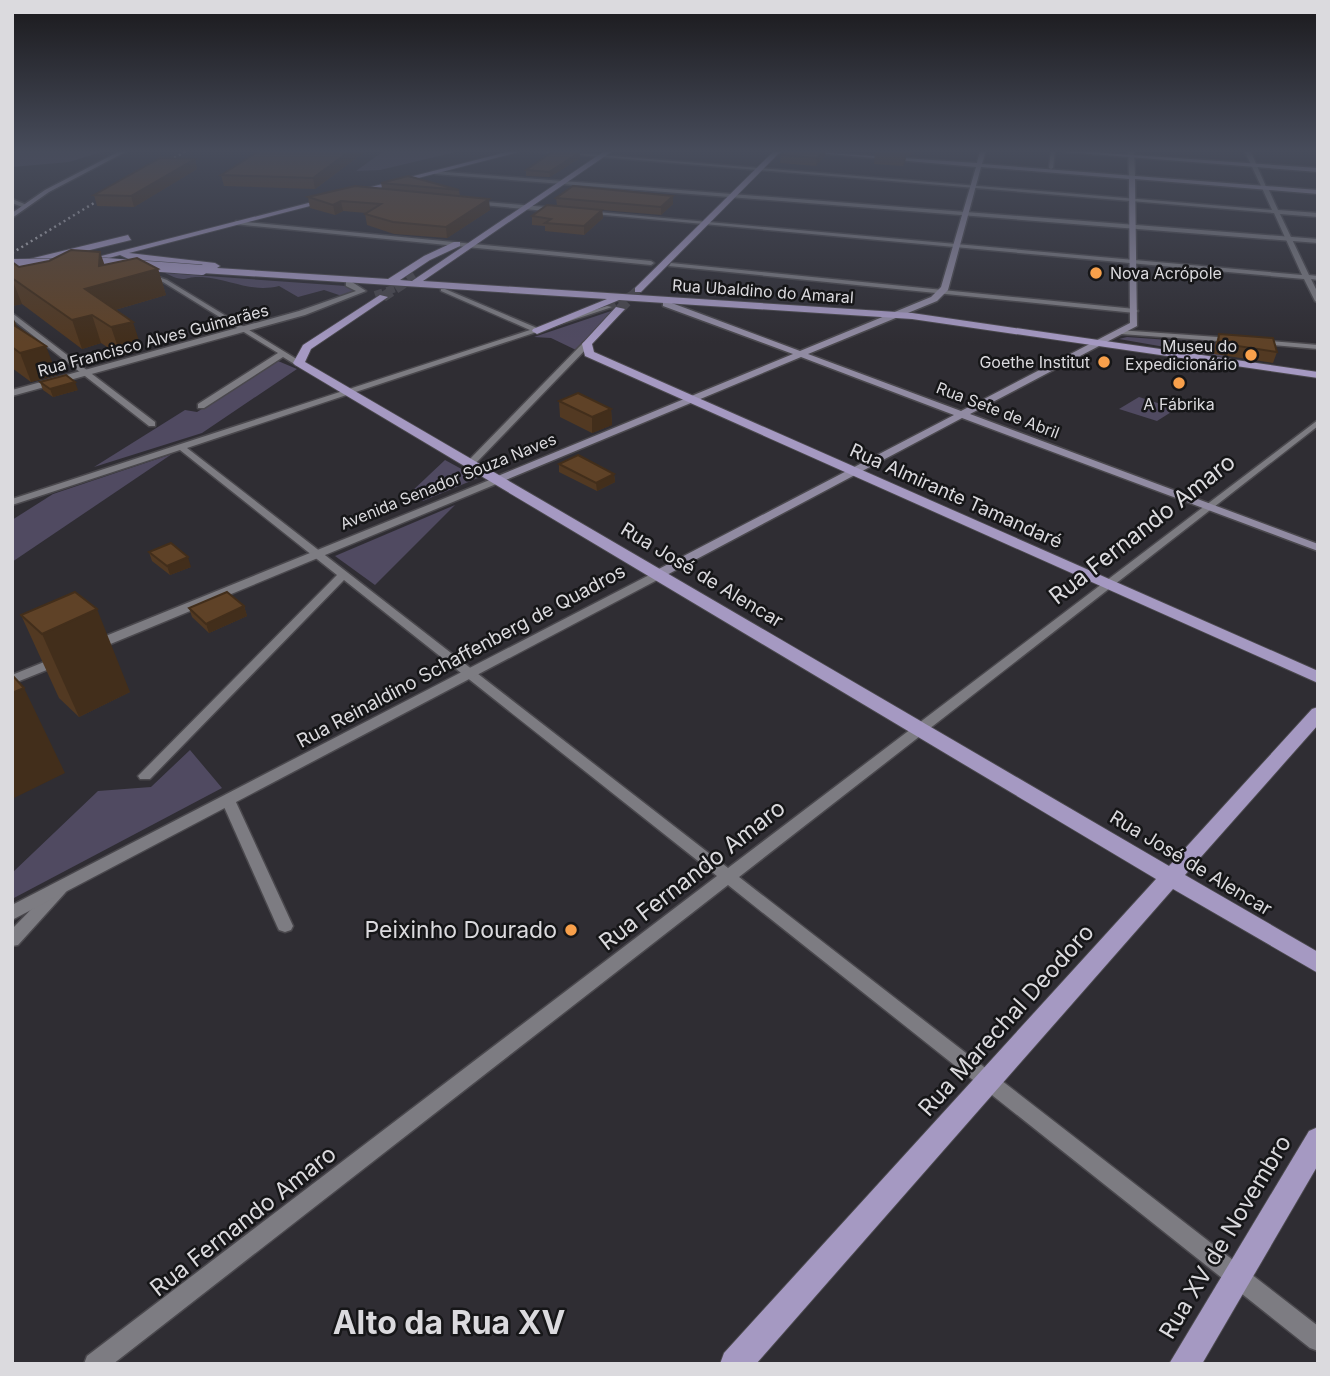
<svg xmlns="http://www.w3.org/2000/svg" width="1330" height="1376" viewBox="0 0 1330 1376" font-family="Inter,sans-serif">
  <rect width="100%" height="100%" fill="#2f2d33"/>
  <g fill="#504a61">
    <path d="M12 150H108L69 162 12 167Z"/>
    <path d="M385 150H464L380 170 356 171Z"/>
    <path d="M165 273 346 286 357 292 345 297 324 290 298 297 279 286C251 293 230 279 202 277 183 276 187 284 165 273Z"/>
    <path d="M617 309 576 350 551 338 534 337Z"/>
    <path d="M1127 337 1224 344 1228 358 1119 339Z"/>
    <path d="M278 361 297 369 202 433 94 467 185 410 197 412Z"/>
    <path d="M1139 397 1176 409 1157 421 1119 409Z"/>
    <path d="M172 454 12 562V520L53 494Z"/>
    <path d="M445 460 478 478 423 501 410 493Z"/>
    <path d="M455 505 375 585 335 556Z"/>
    <path d="M190 750 222 788 12 899V873L98 791 151 787Z"/>
  </g>
  <g fill="none" stroke-linecap="round" stroke-linejoin="round">
    <path stroke="#49474d" stroke-width="7" stroke-dasharray="7 3.5" stroke-linecap="butt" d="M609 307 636 292"/>
    <path stroke="#49474d" stroke-width="8" stroke-dasharray="8 4.5" stroke-linecap="butt" d="M375 295 396 288"/>
    <g stroke="#49474d" stroke-width="10" stroke-dasharray="10 5" stroke-linecap="butt">
      <path d="M383 297 415 276"/>
      <path d="M620 309 638 290"/>
    </g>
    <defs>
      <g id="minor">
        <path d="M520 150H539L1272 210 1262 188 1265 186 1268 188 1278 210 1318 213V217L1280 214 1309 275 1318 276V280L1311 279 1318 293V303L1315 301 1304 279 583 213 586 211 1302 275 1274 213Z"/>
        <path d="M1051 150H1055L1053 168 1051 169 1049 168Z"/>
        <path d="M12 199 27 205 28 206 25 208 12 203Z"/>
        <path d="M474 201 557 208 560 210 557 212 472 204Z"/>
        <path d="M236 221 651 261 654 263 651 265 234 224Z"/>
        <path d="M671 263 1135 309 1138 311 1135 313 669 266Z"/>
        <path d="M144 272 167 280 303 363 296 365 283 357 204 408H198V404L278 353 163 282 144 274Z"/>
        <path d="M441 289H445L537 328 607 306 612 307 187 448 728 868 1318 420V426L739 877 1318 1326V1351L1310 1348 728 885 113 1364H84L87 1356 717 876 344 580 150 779H140L138 776 337 575 180 450 12 505V499L530 330 441 291Z"/>
        <path d="M12 313 155 422V426H149L12 319Z"/>
        <path d="M1118 330 1232 338 1236 340 1232 342 1121 334 1117 332Z"/>
        <path d="M1258 340 1318 345V349L1261 344H1258Z"/>
        <path d="M584 342 591 344 473 466H467V462Z"/>
        <path d="M228 795 233 797 235 800 293 926 291 930 285 932 279 930 277 926 221 800 223 797Z"/>
        <path d="M60 883 65 885 68 889 65 893 18 945 12 946V929L55 885Z"/>
      </g>
      <g id="tertiary">
        <path d="M1128 150H1134L1135 177 1132 179 1129 177Z"/>
        <path d="M1244 150H1250L1267 189 1262 188Z"/>
        <path d="M433 171 1318 239V243L435 174Z"/>
        <path d="M346 282H352L366 291 305 315 12 396V390L299 311 356 291 346 286Z"/>
        <path d="M497 477 502 480 501 482 96 650 91 651 84 647 86 644Z"/>
        <path d="M657 571 663 575 661 578 12 920V905Z"/>
        <path d="M59 656 64 657 66 660 64 663 12 684V675Z"/>
      </g>
      <g id="secondary">
        <path d="M122 150H129L49 192 12 218V213L45 190Z"/>
        <path d="M784 150 977 163 980 150H986L982 164 1318 190V194L1135 179 1137 326 970 414 1318 544V551L962 418 661 578H653L651 575 653 572 954 415 801 357 501 482H493V478L793 354 663 306V302H669L800 351 931 297 941 287 976 167ZM981 167 1129 179 1130 323 961 411 808 354 937 301 948 290Z"/>
        <path d="M1062 150 1318 168V172L1065 152Z"/>
      </g>
      <g id="primary">
        <path d="M515 150H526L129 253 215 263 220 266 217 268 388 279 424 256 454 242H460V246L430 260 400 280 412 281 606 150H614L423 281 912 313 1318 372V378L912 319 619 300 537 334 532 331 533 329 607 299 202 273 197 270 201 267 133 261 120 255 79 266 74 263Z"/>
        <path d="M775 150H782L641 292H635V288Z"/>
        <path d="M128 235 131 240 16 268 12 266 13 263Z"/>
        <path d="M380 295 388 297 311 349 305 362 1169 866 1312 709 1318 707V725L1185 875 1318 952V973L1173 889 756 1364H720L724 1353 1156 879 295 365 293 363 303 345Z"/>
        <path d="M616 307 625 309 592 344 594 352 1318 671V683L585 356 582 344Z"/>
        <path d="M1318 1127V1165L1202 1364H1169L1309 1131Z"/>
      </g>
    </defs>
    <use href="#minor" stroke="#4a484d" stroke-width="3"/>
    <use href="#tertiary" stroke="#4a484d" stroke-width="3"/>
    <use href="#secondary" stroke="#4a484d" stroke-width="3"/>
    <use href="#primary" stroke="#4a484d" stroke-width="2"/>
    <use href="#minor" fill="#7d7c82" fill-rule="evenodd"/>
    <use href="#tertiary" fill="#7d7c82" fill-rule="evenodd"/>
    <use href="#secondary" fill="#918ba2" fill-rule="evenodd"/>
    <use href="#primary" fill="#a599c2" fill-rule="evenodd"/>
    <g stroke="#bbbabf" stroke-width="2.5" stroke-dasharray="2 3.5" stroke-linecap="butt">
      <path d="M155 169 188 150"/>
      <path d="M12 253 112 192"/>
    </g>
    <defs>
      <path id="primary-bridge" d="M12 264 106 263 202 270"/>
    </defs>
    <use href="#primary-bridge" stroke="#4a484d" stroke-width="11" stroke-linecap="butt"/>
    <use href="#primary-bridge" stroke="#a599c2" stroke-width="10"/>
  </g>
  <g fill="#523922">
    <path d="M261 150H367L315 189 224 186 221 175Z"/>
    <path d="M786 150H831H826L825 156 816 166 780 163 781 155Z"/>
    <path d="M875 150H913L910 156H906L905 163 903 166 874 164Z"/>
    <path d="M580 158 550 177 526 176V170Z"/>
    <path d="M195 159 197 169 134 207 97 206 94 195Z"/>
    <path d="M381 183 459 190 460 196 490 210 447 238 394 234 367 225 365 214 366 213 343 211 335 215 310 208 308 197 382 188Z"/>
    <path d="M556 198 673 204 661 215 602 210 603 218 584 235 545 231V226L532 225V216L557 206Z"/>
    <path d="M12 262 19 267 158 269 166 295 115 310 142 350 121 356 101 343 82 349 22 304 12 306Z"/>
    <path d="M12 316 17 327 57 375 31 382 12 368Z"/>
    <path d="M1219 334 1277 352 1273 363 1214 354 1215 345Z"/>
    <path d="M40 382 78 390 53 397 43 390Z"/>
    <path d="M559 401 611 409 612 425 592 433 560 417Z"/>
    <path d="M559 464 614 474 615 482 597 491 559 472Z"/>
    <path d="M149 552 191 567 170 575 152 561Z"/>
    <path d="M244 606 247 616 209 633 192 617 189 608Z"/>
    <path d="M21 615 130 692 79 717 59 698Z"/>
  </g>
  <g fill="#422e1b">
    <path d="M351 150H367L315 189 313 178Z"/>
    <path d="M825 150H826L825 156 816 166 817 158Z"/>
    <path d="M906 150H907L905 163 903 166Z"/>
    <path d="M580 152V158L550 177 549 172Z"/>
    <path d="M195 159 197 169 134 207 131 196Z"/>
    <path d="M673 196V204L661 215V207Z"/>
    <path d="M489 199 490 210 447 238 446 227Z"/>
    <path d="M341 201 343 211 335 215 333 205Z"/>
    <path d="M602 210 603 218 584 235V226Z"/>
    <path d="M100 252 109 277 158 269 166 295 94 316 85 289 99 266Z"/>
    <path d="M12 279 22 304 12 306Z"/>
    <path d="M92 315 101 343 82 349 72 320Z"/>
    <path d="M12 317H13L24 345 12 338Z"/>
    <path d="M133 322 142 350 121 356 111 327Z"/>
    <path d="M46 346 57 375 31 382 20 353Z"/>
    <path d="M75 382 78 390 53 397 50 389Z"/>
    <path d="M611 409 612 425 592 433V417Z"/>
    <path d="M614 474 615 482 597 491 596 483Z"/>
    <path d="M188 557 191 567 170 575 167 566Z"/>
    <path d="M244 606 247 616 209 633 206 624Z"/>
    <path d="M97 609 130 692 79 717 42 634Z"/>
    <path d="M24 688 65 773 12 799V693Z"/>
  </g>
  <g fill="#5f4227" stroke="#422e1b" stroke-width="2">
    <path d="M261 150H351L313 178 221 175Z"/>
    <path d="M555 150 580 152 549 172 526 170Z"/>
    <path d="M786 150H825L817 158 781 155Z"/>
    <path d="M160 158 195 159 131 196 94 195Z"/>
    <path d="M408 176 459 190 381 183Z"/>
    <path d="M355 186 489 199 446 227 393 222 365 214 381 204 341 201 333 205 308 197Z"/>
    <path d="M573 186 673 196 661 207 556 198Z"/>
    <path d="M547 205 602 210 584 226 545 223 551 219 532 216Z"/>
    <path d="M71 250 100 252 99 266 137 258 158 269 85 289 133 322 111 327 92 315 72 320 12 278V262L19 267 49 261Z"/>
    <path d="M12 324 46 346 20 353 12 347Z"/>
    <path d="M1219 334 1273 338 1277 352 1218 343Z"/>
    <path d="M66 375 75 382 50 389 40 382Z"/>
    <path d="M578 393 611 409 592 417 559 401Z"/>
    <path d="M578 455 614 474 596 483 559 464Z"/>
    <path d="M171 543 188 557 167 566 149 552Z"/>
    <path d="M75 592 97 609 42 634 21 615Z"/>
    <path d="M227 592 244 606 206 624 189 608Z"/>
    <path d="M12 675 24 688 12 693Z"/>
  </g>
  <linearGradient id="sky" x2="0" y2="1"><stop stop-color="#1a191c"/><stop offset="0.44" stop-color="#474c5b"/><stop offset="1" stop-color="#474c5b" stop-opacity="0"/></linearGradient>
  <rect width="1330" height="343" fill="url(#sky)"/>
  <g fill="#f8a04b" stroke="#161618" stroke-width="2.5">
    <circle cx="1096" cy="273" r="7"/>
    <circle cx="1251" cy="355" r="7"/>
    <circle cx="1104" cy="362" r="7"/>
    <circle cx="1179" cy="383" r="7"/>
    <circle cx="571" cy="930" r="7"/>
  </g>
  <g text-anchor="middle" dominant-baseline="central" stroke-width="5" stroke-linejoin="round" paint-order="stroke">
    <g font-size="16" fill="#dbdade" stroke="#161618" text-anchor="end">
      <text x="1110" y="273" text-anchor="start">Nova Acrópole</text>
      <text x="1237" y="346">Museu do<tspan x="1237" dy="18">Expedicionário</tspan></text>
      <text x="1090" y="362">Goethe Institut</text>
      <text x="1179" y="404" text-anchor="middle">A Fábrika</text>
    </g>
    <g font-size="16" fill="#dbdade" stroke="#161618">
      <text transform="translate(763 291) rotate(4)">Rua Ubaldino do Amaral</text>
      <text transform="translate(153 340) rotate(-15)">Rua Francisco Alves Guimarães</text>
      <text transform="translate(998 410) rotate(21)">Rua Sete de Abril</text>
      <text transform="translate(448 481) rotate(-22)">Avenida Senador Souza Naves</text>
    </g>
    <g font-size="19" fill="#dbdade" stroke="#161618">
      <text transform="translate(956 496) rotate(24)">Rua Almirante Tamandaré</text>
      <text transform="translate(702 575) rotate(31)">Rua José de Alencar</text>
      <text transform="translate(461 656) rotate(-28)">Rua Reinaldino Schaffenberg de Quadros</text>
      <text transform="translate(1191 863) rotate(31)">Rua José de Alencar</text>
    </g>
    <g font-size="23" fill="#dbdade" stroke="#161618">
      <text transform="translate(1142 529) rotate(-38)">Rua Fernando Amaro</text>
      <text transform="translate(692 875) rotate(-38)">Rua Fernando Amaro</text>
      <text transform="translate(1006 1020) rotate(-48)">Rua Marechal Deodoro</text>
      <text transform="translate(243 1221) rotate(-38)">Rua Fernando Amaro</text>
      <text transform="translate(1225 1237) rotate(-59)">Rua XV de Novembro</text>
    </g>
    <g font-size="23" fill="#dbdade" stroke="#161618" text-anchor="end">
      <text x="557" y="930">Peixinho Dourado</text>
    </g>
    <g font-size="32" font-weight="bold" fill="#dbdade" stroke="#161618">
      <text x="449" y="1322">Alto da Rua XV</text>
    </g>
  </g>
  <rect width="1330" height="1376" fill="none" stroke="#dbdade" stroke-width="28"/>
</svg>
